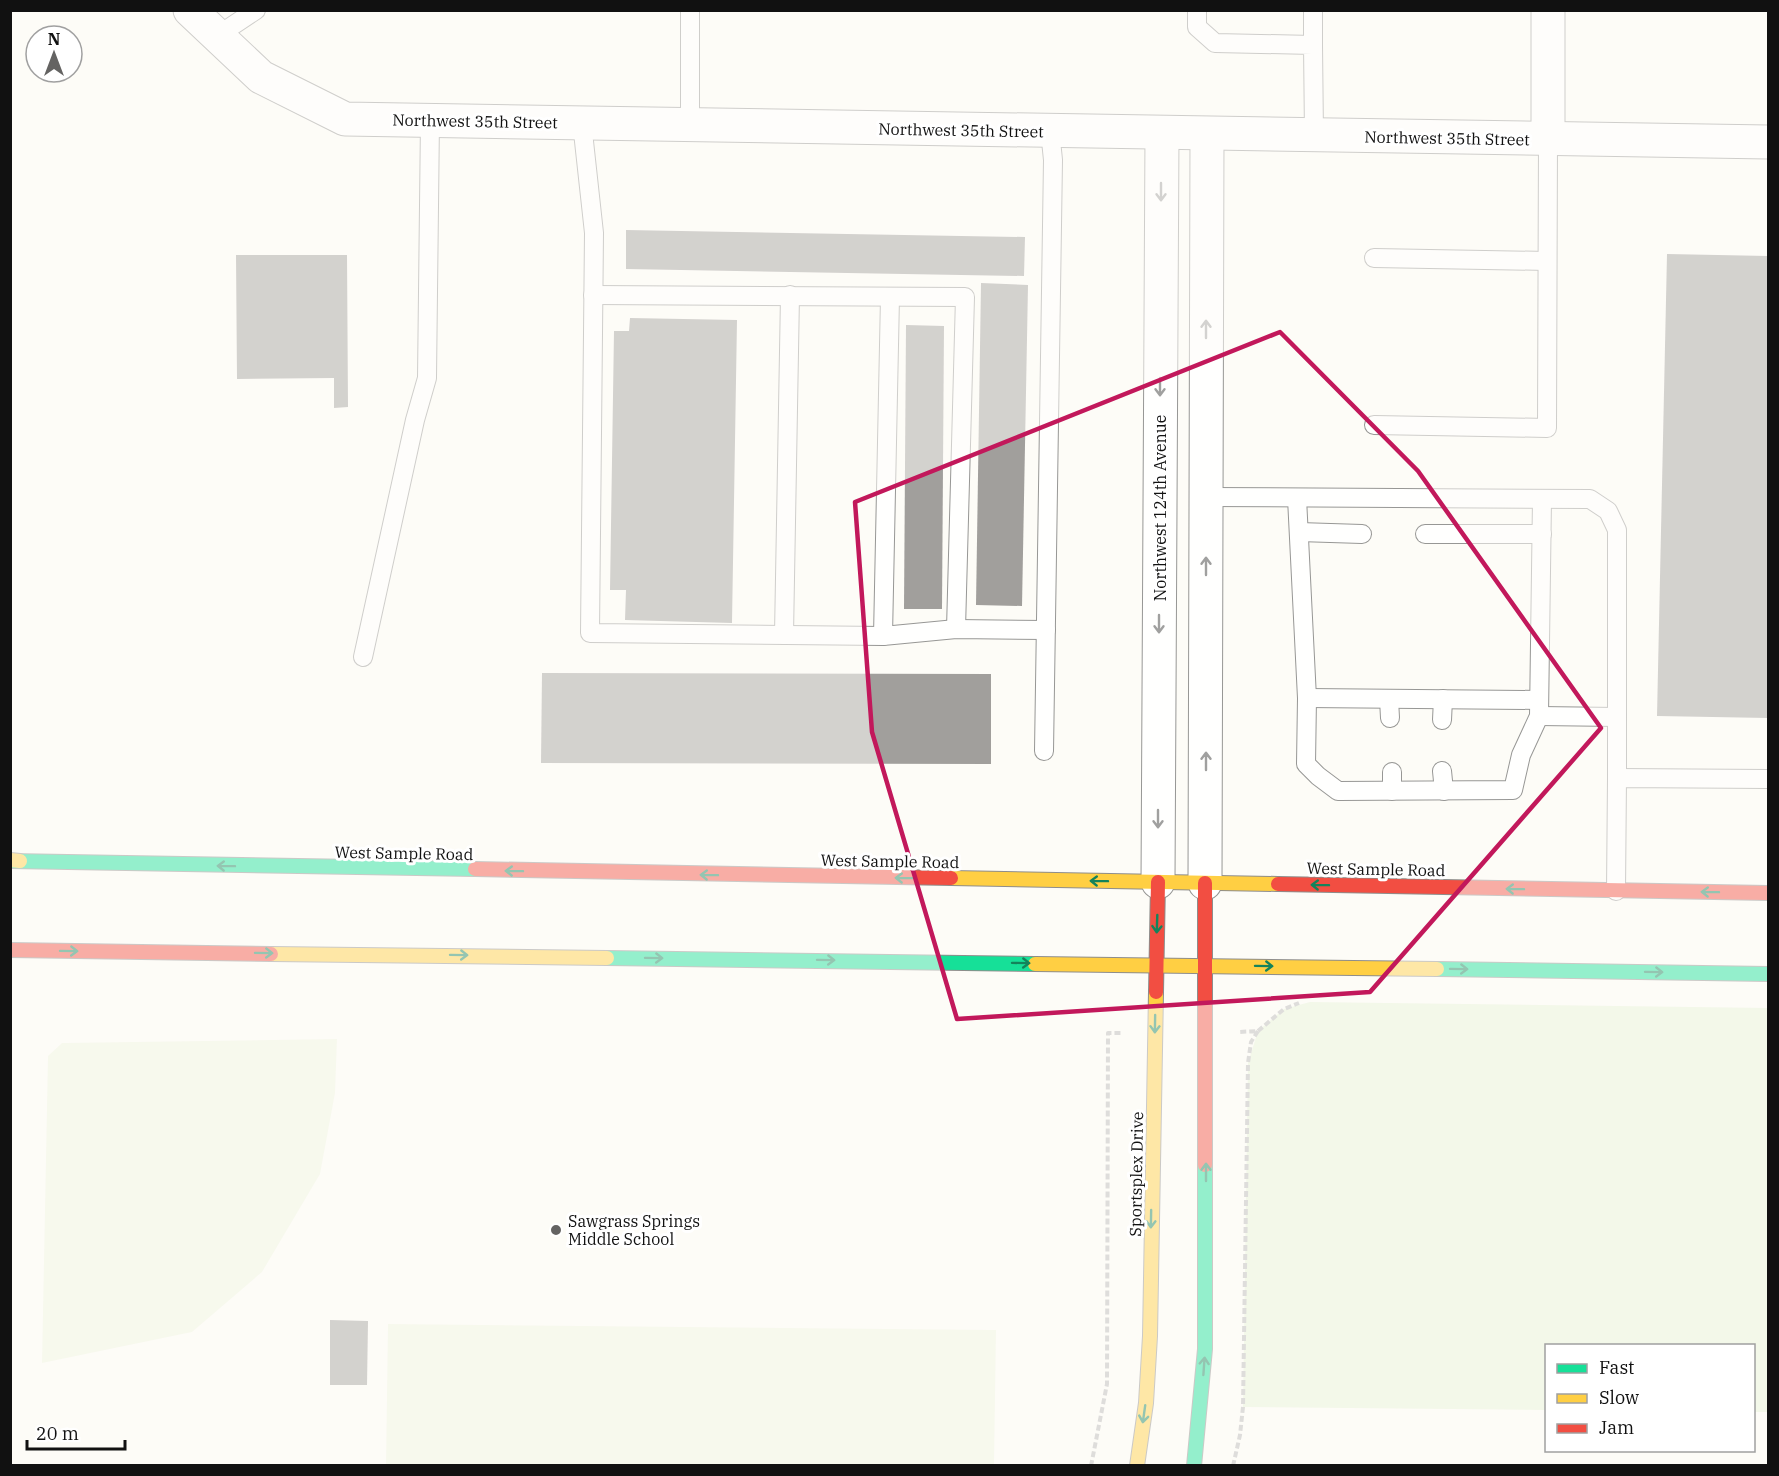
<svg xmlns="http://www.w3.org/2000/svg" width="1779" height="1476" viewBox="0 0 1779 1476" font-family="'IBM Plex Serif',serif">
  <rect width="100%" height="100%" fill="#fdfcf7"/>
  <path fill="#e7f3d7" d="M1310 1002 1768 1008V1412H1754V1346H1546V1410L1243 1407 1248 1063 1258 1031 1284 1009Z"/>
  <g fill="#f0f6e1">
    <path d="M337 1039 335 1093 320 1174 262 1272 192 1332 42 1363 48 1056 62 1043Z"/>
    <path d="M388 1324 996 1330 994 1465H386Z"/>
  </g>
  <g fill="#a19f9c">
    <path d="M626 230 1025 237 1024 276 626 269Z"/>
    <path d="M1667 254 1768 256V718L1657 716Z"/>
    <path d="M236 255H347L348 407 334 408V378L237 379Z"/>
    <path d="M981 283 1028 285 1022 606 976 605Z"/>
    <path d="M630 318 737 320 732 623 625 620 626 590H610L614 331H629Z"/>
    <path d="M906 325 944 326 942 609H904Z"/>
    <path d="M542 673 991 674V764L541 763Z"/>
    <path d="M330 1320 368 1321 367 1385H330Z"/>
  </g>
  <g fill="none" stroke-linecap="round" stroke-linejoin="round">
    <defs>
      <g id="lane">
        <path d="M690 10V125"/>
        <path d="M1197 10V27L1215 43 1313 45 1314 135"/>
        <path d="M1313 10V45"/>
        <path d="M217 36 256 10"/>
        <path d="M582 123 594 233 590 633 883 636 956 629 1046 630"/>
        <path d="M1374 258 1547 261"/>
        <path d="M593 295 965 297 956 629"/>
        <path d="M1374 425 1547 428 1548 140"/>
        <path d="M1206 497 1590 499 1608 511 1617 530V778"/>
        <path d="M1297 498 1307 698 1306 764 1318 776 1338 791 1513 790 1521 755 1539 716 1542 499"/>
        <path d="M1299 532 1362 534"/>
        <path d="M1425 534H1542"/>
        <path d="M784 635 790 295"/>
        <path d="M883 636 890 297"/>
        <path d="M363 657 415 420 427 378 430 120"/>
        <path d="M1307 698 1539 700"/>
        <path d="M1389 699 1390 718"/>
        <path d="M1539 716 1617 717"/>
        <path d="M1442 720 1443 699"/>
        <path d="M1044 751 1053 160 1050 131"/>
        <path d="M1442 771 1444 791"/>
        <path d="M1392 772V791"/>
        <path d="M1616 891 1617 778 1768 779"/>
      </g>
      <g id="street">
        <path d="M190 10 261 77 345 119 1768 142"/>
        <path d="M1548 140V10"/>
        <path d="M1158 882 1162 133"/>
        <path d="M1205 883 1207 135"/>
      </g>
      <g id="fast">
        <path d="M10 861 475 869"/>
        <path d="M607 958 1035 964"/>
        <path d="M1437 969 1768 974"/>
        <path d="M1194 1466 1205 1349V1165"/>
      </g>
      <g id="slow">
        <path d="M10 860 20 861"/>
        <path d="M951 878 1278 884"/>
        <path d="M271 954 607 958"/>
        <path d="M1035 964 1437 969"/>
        <path d="M1137 1466 1146 1403 1150 1336 1156 992"/>
      </g>
      <g id="jam">
        <path d="M475 869 951 878"/>
        <path d="M1205 883V1165"/>
        <path d="M1278 884 1768 893"/>
        <path d="M10 950 271 954"/>
        <path d="M1156 992 1158 882"/>
      </g>
    </defs>
    <use href="#lane" stroke="#979795" stroke-width="20"/>
    <use href="#street" stroke="#979795" stroke-width="35"/>
    <use href="#fast" stroke="#8e8d8b" stroke-width="16"/>
    <use href="#slow" stroke="#8e8d8b" stroke-width="16"/>
    <use href="#jam" stroke="#8e8d8b" stroke-width="16"/>
    <g stroke="#b9b9b8" stroke-width="4" stroke-dasharray="6 3" stroke-linecap="butt">
      <path d="M1258 1031 1284 1009 1299 1003"/>
      <path d="M1091 1466 1107 1384 1108 1033H1123"/>
      <path d="M1233 1466 1240 1435 1243 1407 1248 1063 1251 1042 1258 1031 1239 1032"/>
    </g>
    <use href="#lane" stroke="#fffffe" stroke-width="18"/>
    <use href="#street" stroke="#fffffe" stroke-width="33"/>
    <use href="#fast" stroke="#16e098" stroke-width="14"/>
    <use href="#slow" stroke="#ffcf43" stroke-width="14"/>
    <use href="#jam" stroke="#f24e42" stroke-width="14"/>
  </g>
  <defs><path id="oneway-shaft" d="M-6 0H5M1.5-3L5.5 0L1.5 3" fill="none" stroke-width="1.6" stroke-linecap="round" stroke-linejoin="round" transform="scale(1.5)"/></defs>
  <g stroke="#a0a09f">
    <use href="#oneway-shaft" transform="translate(1161 192) rotate(90)"/>
    <use href="#oneway-shaft" transform="translate(1206 329) rotate(-90)"/>
    <use href="#oneway-shaft" transform="translate(1160 387) rotate(90)"/>
    <use href="#oneway-shaft" transform="translate(1206 566) rotate(-90)"/>
    <use href="#oneway-shaft" transform="translate(1159 624) rotate(90)"/>
    <use href="#oneway-shaft" transform="translate(1206 761) rotate(-90)"/>
    <use href="#oneway-shaft" transform="translate(1158 819) rotate(90)"/>
  </g>
  <g stroke="#14835b">
    <use href="#oneway-shaft" transform="translate(226 866) rotate(-179)"/>
    <use href="#oneway-shaft" transform="translate(514 871) rotate(-179)"/>
    <use href="#oneway-shaft" transform="translate(709 875) rotate(-179)"/>
    <use href="#oneway-shaft" transform="translate(904 878) rotate(-179)"/>
    <use href="#oneway-shaft" transform="translate(1099 881) rotate(-179)"/>
    <use href="#oneway-shaft" transform="translate(1320 885) rotate(-179)"/>
    <use href="#oneway-shaft" transform="translate(1515 889) rotate(-179)"/>
    <use href="#oneway-shaft" transform="translate(1710 892) rotate(-179)"/>
    <use href="#oneway-shaft" transform="translate(1157 924) rotate(92)"/>
    <use href="#oneway-shaft" transform="translate(69 951) rotate(1)"/>
    <use href="#oneway-shaft" transform="translate(264 953) rotate(1)"/>
    <use href="#oneway-shaft" transform="translate(459 955) rotate(1)"/>
    <use href="#oneway-shaft" transform="translate(654 958) rotate(1)"/>
    <use href="#oneway-shaft" transform="translate(826 960) rotate(1)"/>
    <use href="#oneway-shaft" transform="translate(1021 963) rotate(1)"/>
    <use href="#oneway-shaft" transform="translate(1264 966) rotate(1)"/>
    <use href="#oneway-shaft" transform="translate(1459 969) rotate(1)"/>
    <use href="#oneway-shaft" transform="translate(1654 972) rotate(1)"/>
    <use href="#oneway-shaft" transform="translate(1155 1024) rotate(91)"/>
    <use href="#oneway-shaft" transform="translate(1206 1172) rotate(-90)"/>
    <use href="#oneway-shaft" transform="translate(1151 1219) rotate(91)"/>
    <use href="#oneway-shaft" transform="translate(1204 1366) rotate(-86)"/>
    <use href="#oneway-shaft" transform="translate(1144 1414) rotate(98)"/>
  </g>
  <path d="M0 0H1779V1476H0ZM1280 332 1418 471 1601 728 1370 992 957 1019 872 732 855 502Z" fill="#fdfcf7" fill-opacity=".55" fill-rule="evenodd"/>
  <path fill="none" stroke="#c2185b" stroke-width="4.5" stroke-linejoin="round" d="M1280 332 1418 471 1601 728 1370 992 957 1019 872 732 855 502Z"/>
  <circle fill="#646362" stroke="#fff" stroke-width="2" cx="556" cy="1230" r="6"/>
  <g text-anchor="middle" dominant-baseline="central" stroke-width="6" stroke-linejoin="round" paint-order="stroke">
    <g font-size="16" fill="#111" stroke="#fff">
      <text transform="translate(475 121) rotate(1)">Northwest 35th Street</text>
      <text transform="translate(961 130) rotate(1)">Northwest 35th Street</text>
      <text transform="translate(1447 138) rotate(1)">Northwest 35th Street</text>
      <text transform="translate(1160 508) rotate(-90)">Northwest 124th Avenue</text>
      <text transform="translate(404 853) rotate(1)">West Sample Road</text>
      <text transform="translate(890 861) rotate(1)">West Sample Road</text>
      <text transform="translate(1376 869) rotate(1)">West Sample Road</text>
      <text transform="translate(1136 1174) rotate(-89)">Sportsplex Drive</text>
    </g>
    <g font-size="16" fill="#111" stroke="#fff" text-anchor="start">
      <text x="568" y="1221">Sawgrass Springs<tspan x="568" dy="18">Middle School</tspan></text>
    </g>
  </g>
  <rect width="1779" height="1476" fill="none" stroke="#111111" stroke-width="24"/>
  <rect x="1545" y="1344" width="210" height="108" fill="#ffffff" stroke="#a0a0a0" stroke-width="1.5"/>
  <rect x="1557" y="1364" width="30" height="9" fill="#16e098" stroke="#a0a0a0" stroke-width="1.5"/>
  <text x="1599" y="1374" font-size="18" fill="#111111">Fast</text>
  <rect x="1557" y="1394" width="30" height="9" fill="#ffcf43" stroke="#a0a0a0" stroke-width="1.5"/>
  <text x="1599" y="1404" font-size="18" fill="#111111">Slow</text>
  <rect x="1557" y="1424" width="30" height="9" fill="#f24e42" stroke="#a0a0a0" stroke-width="1.5"/>
  <text x="1599" y="1434" font-size="18" fill="#111111">Jam</text>
  <g transform="translate(54 54)"><circle r="28" fill="#ffffff" stroke="#a0a0a0" stroke-width="1.5"/>
  <path d="M0-4.5L10 22L0 15L-10 22Z" fill="#646362"/>
  <text y="-9" font-size="16" font-weight="bold" text-anchor="middle" fill="#111111">N</text>
  </g>
  <path d="M27 1440v9h98v-9" fill="none" stroke="#111111" stroke-width="3"/>
  <text x="36" y="1440" font-size="18" fill="#111111" stroke="#ffffff" stroke-width="4.5" paint-order="stroke">20 m</text>
</svg>
